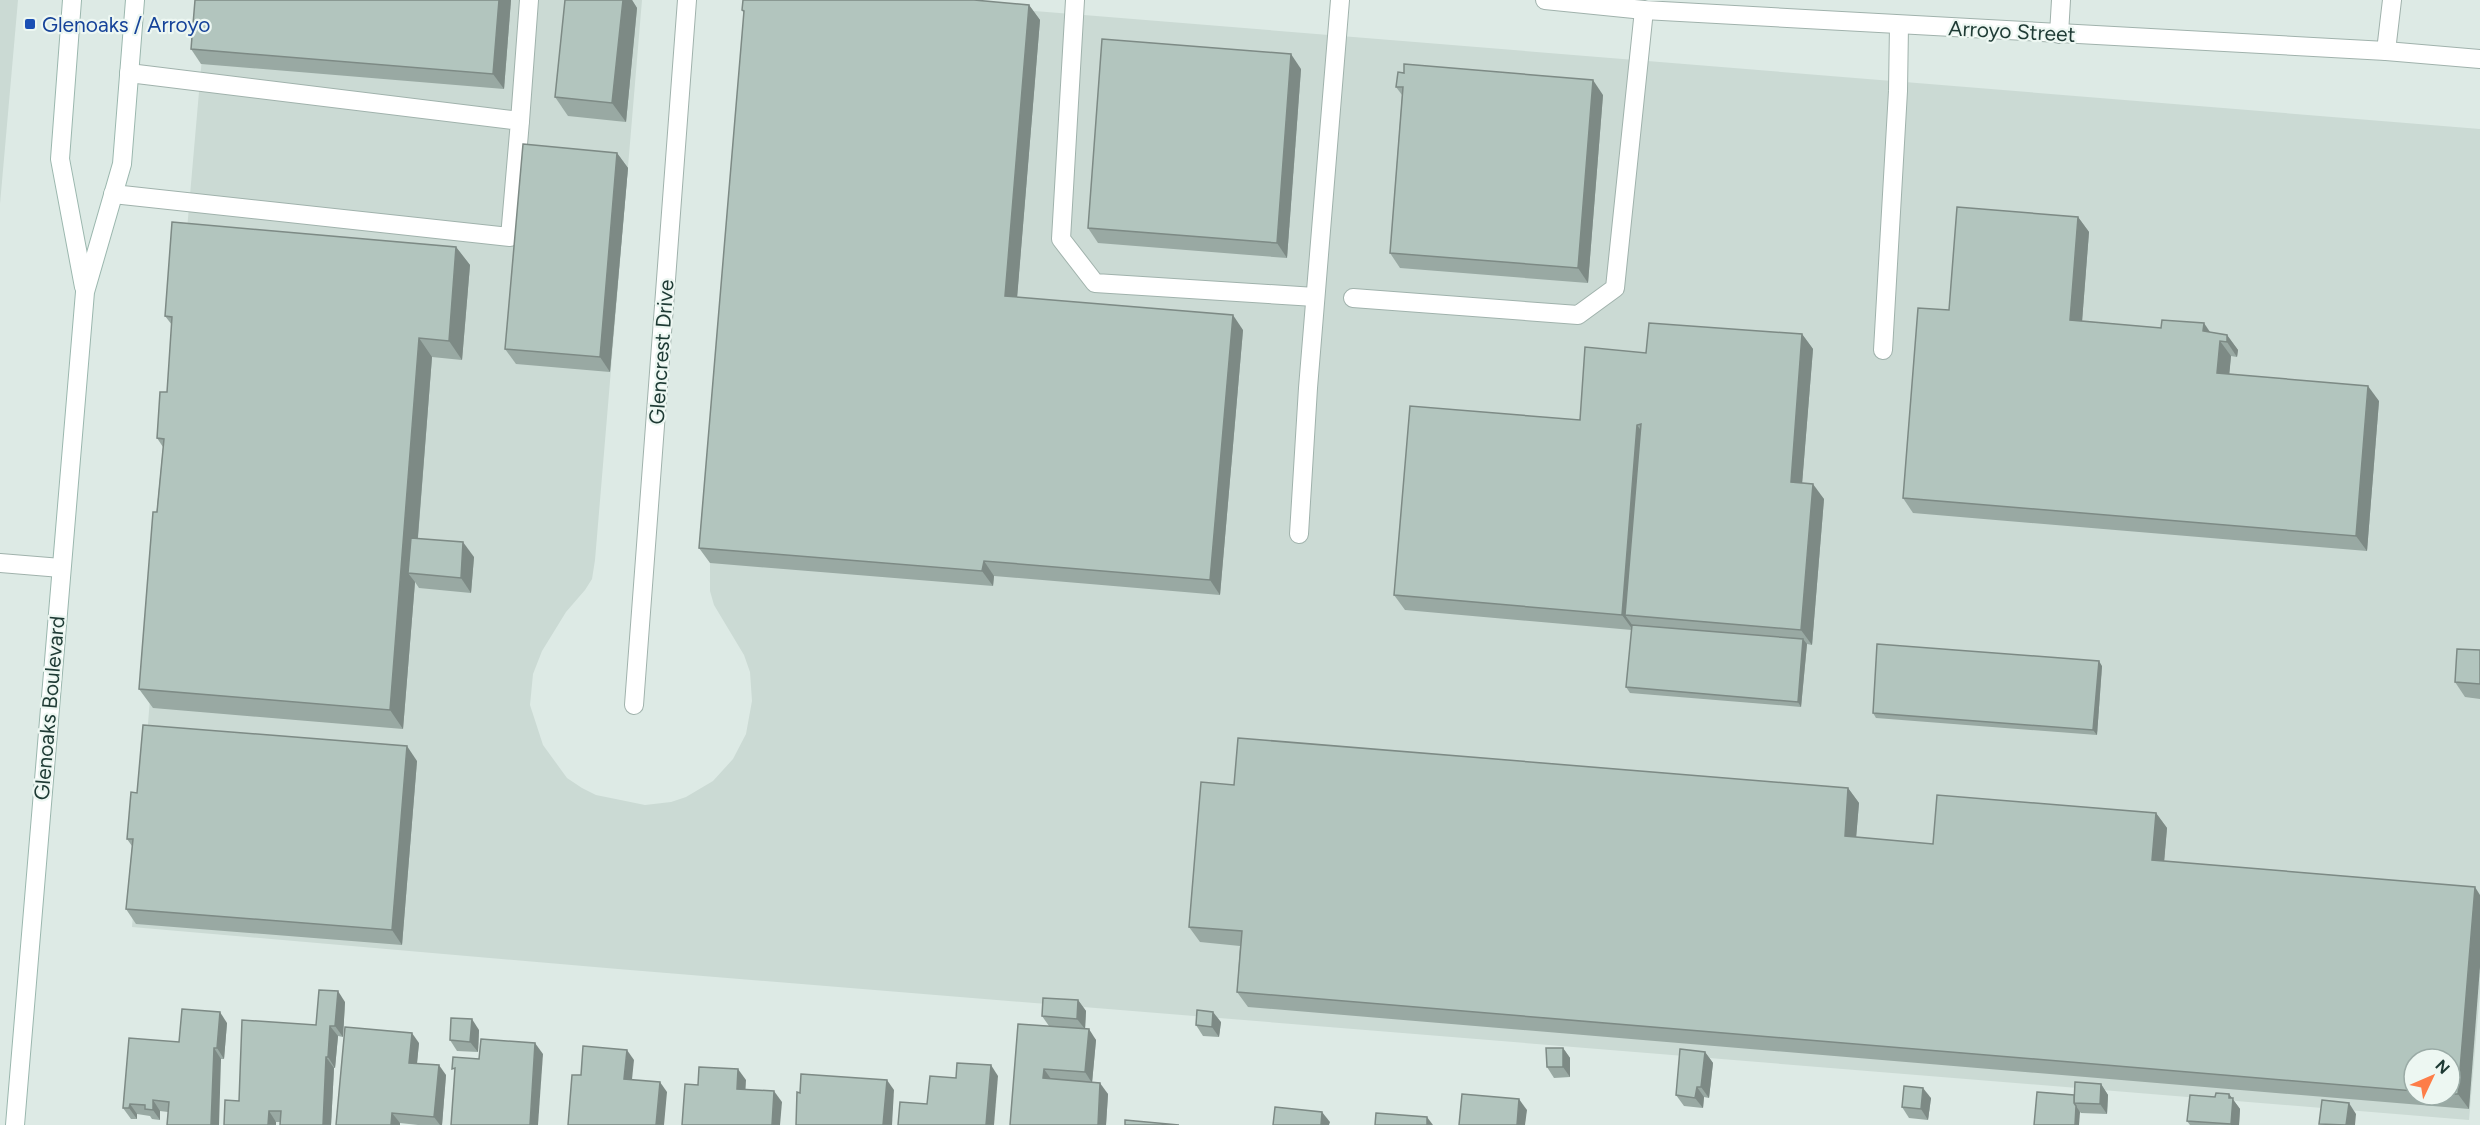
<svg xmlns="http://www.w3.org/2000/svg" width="2480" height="1125" viewBox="0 0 2480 1125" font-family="Figtree,sans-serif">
  <rect width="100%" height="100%" fill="#ddeae5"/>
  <g fill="#cbdad4" fill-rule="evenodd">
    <path d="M0 0H18L0 204Z"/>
    <path d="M207 0H642L595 560 592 579 585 590 566 612 542 651 533 674 530 705 543 745 567 778 582 788 596 795 645 805 671 802 686 797 713 781 733 759 746 734 752 701 750 672 744 655 714 605 710 591V563L901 0 2480 129V992L2469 1120 618 969 132 927 186 241ZM2414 1059H2450V1095H2414Z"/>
  </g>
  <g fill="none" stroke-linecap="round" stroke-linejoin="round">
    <defs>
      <g id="lane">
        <path d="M1075 0 1061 239 1095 283 1315 297"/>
        <path d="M2059 34 2061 0"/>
        <path d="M2386 51 2392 0"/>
        <path d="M520 121 529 0"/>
        <path d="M113 194 510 237 520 121 129 73"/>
        <path d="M1353 298 1578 315 1615 288 1644 10"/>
        <path d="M1883 350 1898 91 1899 25"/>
        <path d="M1299 534 1308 388 1340 0"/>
      </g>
      <g id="street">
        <path d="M1545 0 1644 10 2386 51 2480 59"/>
        <path d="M0 563 61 568"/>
        <path d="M634 705 687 0"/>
      </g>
      <g id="secondary">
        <path d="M72 0 60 159 84 287"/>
        <path d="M15 1125 85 292 122 164 135 0"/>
      </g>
    </defs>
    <use href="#lane" stroke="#a0b2ac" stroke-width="20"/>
    <use href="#street" stroke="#a0b2ac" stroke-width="20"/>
    <use href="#secondary" stroke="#9bb7ae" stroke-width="20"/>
    <use href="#lane" stroke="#fff" stroke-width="18"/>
    <use href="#street" stroke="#fff" stroke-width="18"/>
    <use href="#secondary" stroke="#fff" stroke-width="18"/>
  </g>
  <g fill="#99a9a3" fill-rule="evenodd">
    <path d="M511 0 504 89 201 64 191 49Z"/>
    <path d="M565 0H632L637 8 626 122 568 116 555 97Z"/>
    <path d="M1029 5 1040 20 1017 297 1243 330 1220 595 994 576 993 586 710 563 699 548 744 13 742 10Z"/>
    <path d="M1301 69 1287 258 1098 243 1088 228Z"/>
    <path d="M1396 87 1603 95 1588 283 1400 268 1390 253 1402 95Z"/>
    <path d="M617 153 628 168 610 372 516 364 505 349Z"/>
    <path d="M2078 217 2089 232 2082 321 2210 332 2227 335 2238 350 2237 357 2231 356 2229 374 2379 401 2367 551 1913 513 1903 498 1949 310Z"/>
    <path d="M456 247 470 265 462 360 432 357 418 538 474 557 471 593 419 588 415 582 403 729 153 708 139 689 163 447 157 438 167 392 172 325 165 316Z"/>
    <path d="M1802 334 1813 349 1802 483 1824 499 1812 645 1807 644 1801 707 1630 693 1626 687 1632 630 1405 610 1394 595 1580 420 1646 353Z"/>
    <path d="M2480 650V699L2465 697 2455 682Z"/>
    <path d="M2102 666 2097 735 1876 718 1873 713Z"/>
    <path d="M417 761 402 945 136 924 126 909 132 846 127 839 137 793Z"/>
    <path d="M1234 785 1848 788 1859 803 1856 837 1933 844 2156 813 2167 828 2164 861 2475 887 2469 1109 1248 1007 1237 992 1240 946 1200 942 1189 927ZM2414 1059H2450V1095H2414Z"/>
    <path d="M1078 1000 1086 1011 1085 1029 1096 1040 1092 1083 1108 1094 1106 1125H1010L1049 1026 1042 1016Z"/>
    <path d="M345 1002 343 1037 338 1036 335 1068H334L331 1125H280V1122H276L239 1101 316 1025Z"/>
    <path d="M1221 1022 1219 1037 1203 1036 1196 1025Z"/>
    <path d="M227 1023 224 1059H221L168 1112 160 1111V1120L152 1119 150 1116 137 1114V1119H131L123 1108 179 1042Z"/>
    <path d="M479 1030 478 1052 457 1051 450 1040Z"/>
    <path d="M419 1043 417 1063 446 1075 442 1125H418L400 1123V1125H336Z"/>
    <path d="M1563 1048 1570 1058V1077L1554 1078 1547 1067Z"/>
    <path d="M1705 1052 1713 1063 1709 1098 1704 1097 1703 1108 1684 1106 1676 1095Z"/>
    <path d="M2101 1084 2108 1095 2107 1114 2081 1113 2080 1112 2037 1092 2074 1095Z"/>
    <path d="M2229 1094 2240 1109 2239 1125H2190L2187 1121 2215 1097Z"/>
    <path d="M1931 1098 1928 1120 1909 1118 1902 1107Z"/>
  </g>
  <g fill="#7d8a85">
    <path d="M499 0H511L504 89 493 74Z"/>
    <path d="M623 0H632L637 8 626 122 612 103Z"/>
    <path d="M1029 5 1040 20 1016 311 1005 296Z"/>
    <path d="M1291 54 1301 69 1287 258 1277 243Z"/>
    <path d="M1593 80 1603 95 1588 283 1578 268Z"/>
    <path d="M617 153 628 168 610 372 600 357Z"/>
    <path d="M2078 217 2089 232 2081 335 2070 320Z"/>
    <path d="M456 247 470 265 462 360 449 341Z"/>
    <path d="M1233 315 1243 330 1220 595 1210 580Z"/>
    <path d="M2204 323 2214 338 2203 331Z"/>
    <path d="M1802 334 1813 349 1801 497 1791 482Z"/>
    <path d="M2227 335 2238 350 2237 357 2227 342Z"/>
    <path d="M419 338 432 357 415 573H408L415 582 403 729 390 710Z"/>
    <path d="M2220 341 2231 356 2228 388 2217 373Z"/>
    <path d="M2368 386 2379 401 2367 551 2356 536Z"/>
    <path d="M1637 425 1648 440 1625 615 1633 626V630L1622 615Z"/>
    <path d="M1813 484 1824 499 1812 645 1801 630Z"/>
    <path d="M463 542 474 557 471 593 461 578Z"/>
    <path d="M984 561 994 576 993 586 982 571Z"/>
    <path d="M1803 639 1807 644 1801 707 1798 702Z"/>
    <path d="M2099 661 2102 666 2097 735 2093 730Z"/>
    <path d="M407 746 417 761 402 945 392 930Z"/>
    <path d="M1848 788 1859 803 1855 851 1845 836Z"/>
    <path d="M2156 813 2167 828 2163 875 2152 860Z"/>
    <path d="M2475 887 2480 895V967L2469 1109 2458 1094Z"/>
    <path d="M338 991 345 1002 343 1037 335 1026Z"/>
    <path d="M1078 1000 1086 1011 1085 1029 1077 1019Z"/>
    <path d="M220 1012 227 1023 224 1059 217 1048Z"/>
    <path d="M1213 1012 1221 1022 1219 1037 1212 1027Z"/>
    <path d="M472 1019 479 1030 478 1052 470 1042Z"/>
    <path d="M330 1026 338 1036 335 1068 328 1057Z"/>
    <path d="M1089 1029 1096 1040 1092 1083 1085 1072Z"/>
    <path d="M412 1033 419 1043 416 1073 409 1063Z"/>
    <path d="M535 1043 543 1054 538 1125H530Z"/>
    <path d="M214 1048 221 1059 219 1125H211Z"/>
    <path d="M1563 1048 1570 1058V1077L1563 1067Z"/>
    <path d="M627 1050 634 1060 631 1089 624 1079Z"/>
    <path d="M1705 1052 1713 1063 1709 1098 1701 1087Z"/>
    <path d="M326 1057 334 1068 331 1125H323Z"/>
    <path d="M439 1065 446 1075 442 1125H440L434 1117Z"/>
    <path d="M991 1065 998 1076 994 1125H986Z"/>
    <path d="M738 1069 746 1080 745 1099 737 1089Z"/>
    <path d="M1044 1069 1051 1079 1043 1078Z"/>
    <path d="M887 1080 894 1090 892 1125H883Z"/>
    <path d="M660 1082 667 1092 664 1125H656Z"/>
    <path d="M1100 1083 1108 1094 1106 1125H1098Z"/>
    <path d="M2101 1084 2108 1095 2107 1114 2100 1104Z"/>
    <path d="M1697 1087 1704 1097 1703 1108 1695 1098Z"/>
    <path d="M1923 1088 1931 1098 1928 1120 1921 1109Z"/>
    <path d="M774 1091 782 1102 780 1125H772Z"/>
    <path d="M2229 1094 2240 1109 2239 1125H2231V1124Z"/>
    <path d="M1519 1099 1527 1110 1525 1125H1517Z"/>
    <path d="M153 1100 160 1111V1120L153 1110Z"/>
    <path d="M2349 1103 2356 1114 2355 1125H2346Z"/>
    <path d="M130 1104 137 1114V1119L129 1108Z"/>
    <path d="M2076 1106 2080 1112 2079 1125H2075Z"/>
    <path d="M269 1111 276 1122V1125H268Z"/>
    <path d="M1322 1112 1330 1122 1329 1125H1321Z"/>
    <path d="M392 1113 400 1123V1125H391Z"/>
    <path d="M1427 1117 1433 1125H1427Z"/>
  </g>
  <g fill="#b2c5be" stroke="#7d8a85" stroke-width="1.5">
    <path d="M195 0H499L493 74 191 49Z"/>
    <path d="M565 0H623L612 103 555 97Z"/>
    <path d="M743 0H974L1029 5 1005 296 1233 315 1210 580 984 561 982 571 699 548 744 11 742 10Z"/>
    <path d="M1102 39 1291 54 1277 243 1088 228Z"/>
    <path d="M1404 64 1593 80 1578 268 1390 253 1403 87H1396L1398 72 1404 73Z"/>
    <path d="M523 144 617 153 600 357 505 349Z"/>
    <path d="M1957 207 2078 217 2070 320 2161 328 2162 320 2204 323 2203 331 2227 335V342L2220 341 2217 373 2368 386 2356 536 1903 498 1918 308 1949 310Z"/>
    <path d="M172 222 456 247 449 341 419 338 390 710 139 689 153 512H157L164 439 157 438 160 392H167L172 317 165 316Z"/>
    <path d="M1649 323 1802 334 1791 482 1813 484 1801 630 1625 615 1641 424 1637 425 1622 615 1394 595 1410 406 1580 420 1585 347 1646 353Z"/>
    <path d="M411 538 463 542 461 578 408 573Z"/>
    <path d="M1632 625 1803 639 1798 702 1626 687Z"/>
    <path d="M1877 644 2099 661 2093 730 1873 713Z"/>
    <path d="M2457 649 2480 650V684L2455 682Z"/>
    <path d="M143 725 407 746 392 930 126 909 133 839H127L131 792 137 793Z"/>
    <path d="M1238 738 1848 788 1845 836 1933 844 1937 795 2156 813 2152 860 2475 887 2458 1094H2450V1059H2414V1091L1237 992 1242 931 1189 927 1201 782 1234 785Z"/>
    <path d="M319 990 338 991 335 1026H330L328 1057H326L323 1125H280L281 1111H269L268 1125H224L225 1100 239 1101 242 1020 316 1025Z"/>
    <path d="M1043 998 1078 1000 1077 1019 1042 1016Z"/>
    <path d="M182 1009 220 1012 217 1048H214L211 1125H167L169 1102 153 1100V1110L145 1109V1105L130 1104 129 1108H123L129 1038 179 1042Z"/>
    <path d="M1197 1010 1213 1012 1212 1027 1196 1025Z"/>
    <path d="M451 1018 472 1019 470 1042 450 1040Z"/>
    <path d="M1018 1024 1089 1029 1085 1072 1044 1069 1043 1078 1100 1083 1098 1125H1010Z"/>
    <path d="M345 1027 412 1033 409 1063 439 1065 434 1117 392 1113 391 1125H336Z"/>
    <path d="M481 1039 535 1043 530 1125H451L455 1068 452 1069 453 1057 479 1059Z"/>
    <path d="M583 1046 627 1050 624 1079 660 1082 656 1125H568L572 1075H581Z"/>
    <path d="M1546 1048H1563V1067H1547Z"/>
    <path d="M1680 1049 1705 1052 1701 1087H1697L1695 1098 1676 1095Z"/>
    <path d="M957 1063 991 1065 986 1125H898L900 1102 927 1104 930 1076 956 1078Z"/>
    <path d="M699 1067 738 1069 737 1089 774 1091 772 1125H682L685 1084 698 1085Z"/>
    <path d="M801 1074 887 1080 883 1125H796L797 1092 800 1093Z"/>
    <path d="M2075 1082 2101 1084 2100 1104 2074 1103Z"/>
    <path d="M1904 1086 1923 1088 1921 1109 1902 1107Z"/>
    <path d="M2037 1092 2074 1095V1103L2076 1106 2075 1125H2034Z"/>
    <path d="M2216 1093 2229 1094V1098H2233L2231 1124 2187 1121 2190 1095 2215 1097Z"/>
    <path d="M1462 1094 1519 1099 1517 1125H1459Z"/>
    <path d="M2322 1100 2349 1103 2346 1125 2319 1124Z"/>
    <path d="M1275 1107 1322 1112 1321 1125H1273Z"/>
    <path d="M1376 1113 1427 1117V1125H1375Z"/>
    <path d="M1125 1120 1179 1125H1125Z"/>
  </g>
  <rect fill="#1a4fb4" stroke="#edf7f2" stroke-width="2" x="24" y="18" width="12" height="12" rx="3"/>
  <g text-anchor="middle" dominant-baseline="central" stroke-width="4.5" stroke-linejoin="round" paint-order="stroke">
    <g font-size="21" fill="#164399" stroke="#edf7f2" text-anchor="start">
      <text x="42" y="24">Glenoaks / Arroyo</text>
    </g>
    <g font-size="21" fill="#1e3a34" stroke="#edf7f2">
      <text transform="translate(2012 31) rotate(3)">Arroyo Street</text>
      <text transform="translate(661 352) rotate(-86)">Glencrest Drive</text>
      <text transform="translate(49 708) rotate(-85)">Glenoaks Boulevard</text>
    </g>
  </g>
  <g transform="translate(2432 1077) rotate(46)"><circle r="28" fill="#edf7f2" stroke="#9aaba6" stroke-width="1.5"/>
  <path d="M0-4.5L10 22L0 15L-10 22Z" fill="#fd7d48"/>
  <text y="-9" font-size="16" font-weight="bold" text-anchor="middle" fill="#1e3a34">N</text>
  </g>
</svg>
